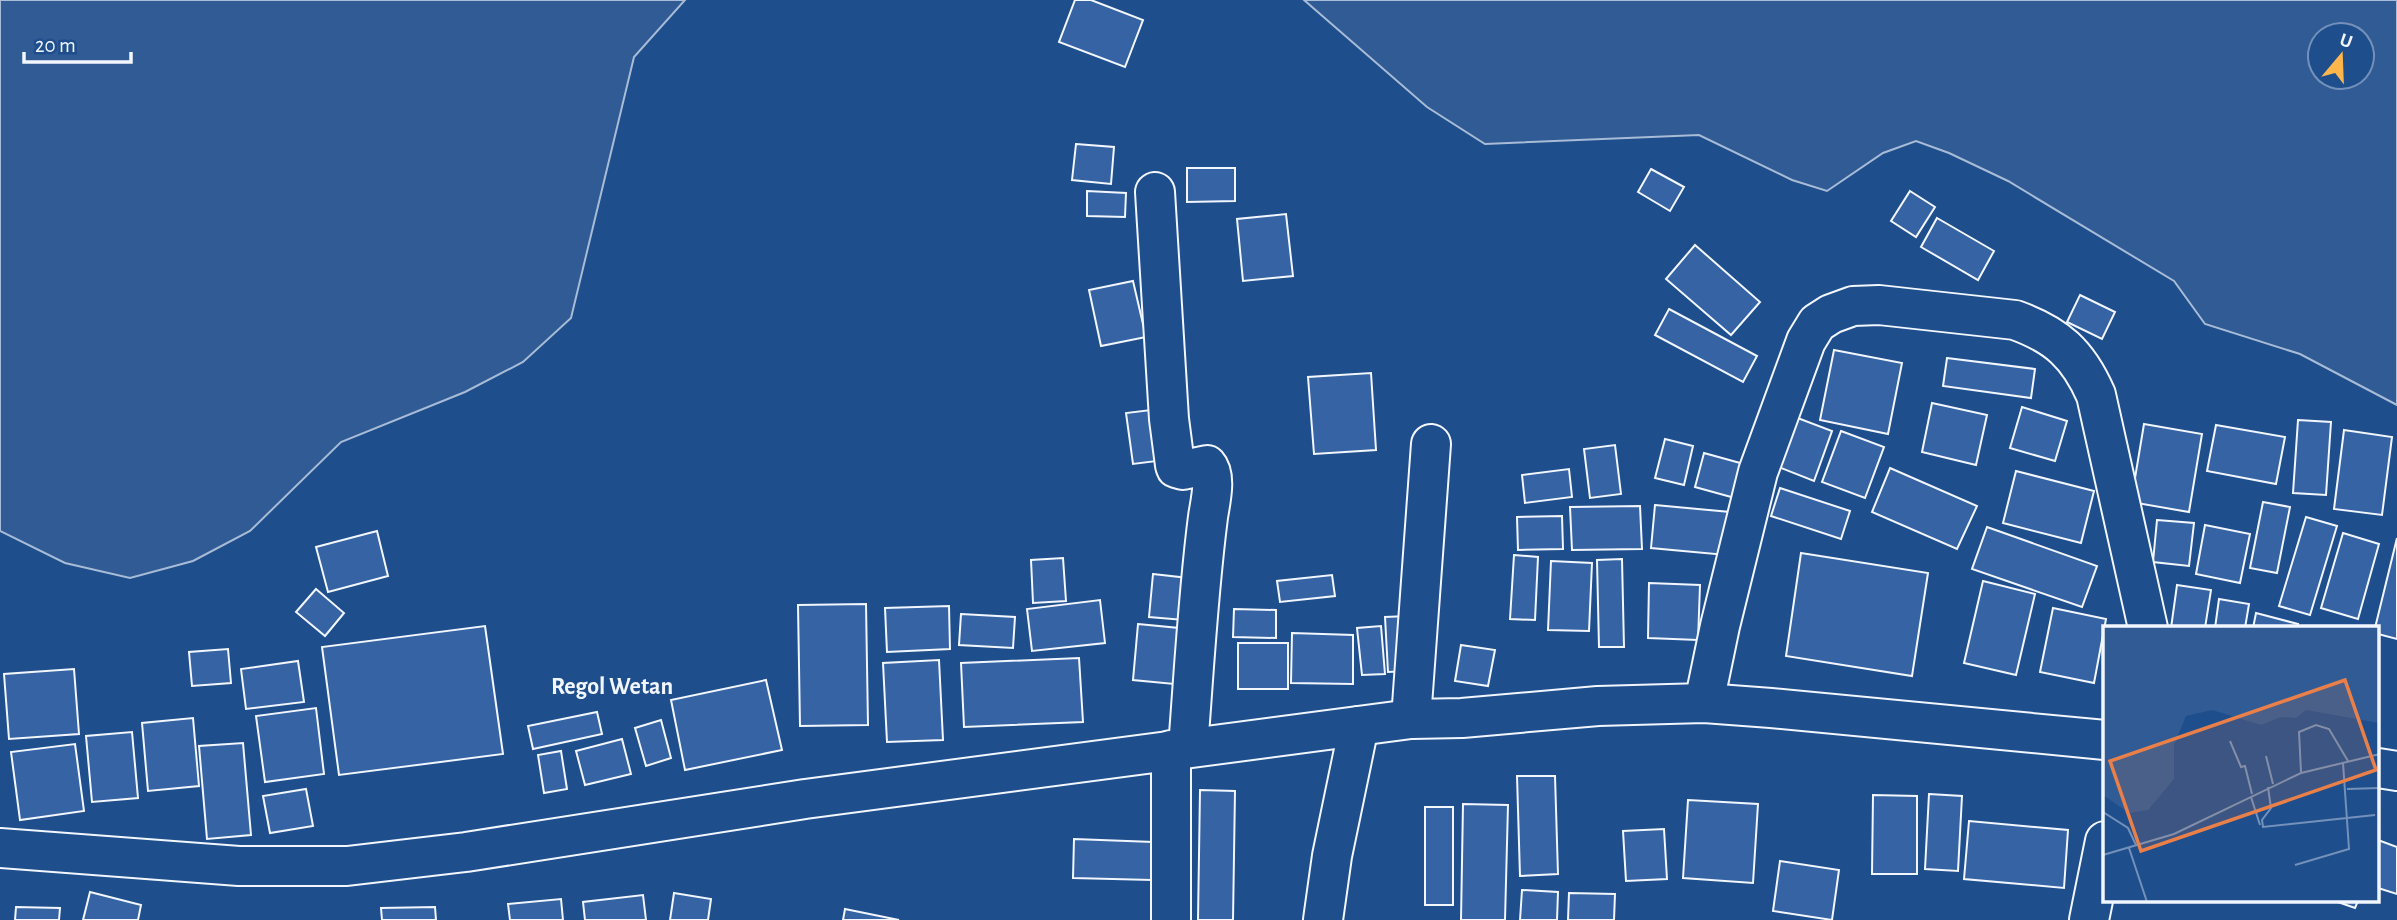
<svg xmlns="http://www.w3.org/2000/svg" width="2397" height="920" viewBox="0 0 2397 920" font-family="'Alegreya Sans',sans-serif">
  <rect width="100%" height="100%" fill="#1f4e8c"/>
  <g fill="#305b95" stroke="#a8bbd7" stroke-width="2" fill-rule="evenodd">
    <path d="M0 0H685L634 57 571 318 523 362 465 392 341 442 250 531 193 561 130 578 65 563 0 531Z"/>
    <path d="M1304 0H2397V405L2300 354 2205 324 2174 281 2008 181 1949 153 1916 141 1883 153 1827 191 1792 180 1699 135 1485 144 1427 107ZM2320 35H2362V77H2320Z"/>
  </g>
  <g fill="#3563a3" stroke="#f2f6ff" stroke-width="2">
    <path d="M1075 0H1091L1143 20 1125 67 1059 42Z"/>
    <path d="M1076 144 1114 147 1111 184 1072 180Z"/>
    <path d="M1187 168H1235V201L1187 202Z"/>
    <path d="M1651 169 1684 187 1670 211 1638 192Z"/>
    <path d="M1087 191 1126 193 1125 217 1087 216Z"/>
    <path d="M1910 191 1935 207 1916 237 1891 221Z"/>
    <path d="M1286 214 1293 276 1243 281 1237 219Z"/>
    <path d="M1937 218 1994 251 1978 280 1921 247Z"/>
    <path d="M1695 245 1760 302 1731 335 1666 279Z"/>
    <path d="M1133 281 1146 337 1101 346 1089 290Z"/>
    <path d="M2080 295 2115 312 2102 339 2067 322Z"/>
    <path d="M1669 309 1757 356 1743 382 1655 335Z"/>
    <path d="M1834 350 1902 363 1888 434 1820 420Z"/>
    <path d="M1947 358 2035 369 2031 398 1943 386Z"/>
    <path d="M1371 373 1376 450 1314 454 1308 377Z"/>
    <path d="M1932 403 1987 415 1976 465 1922 452Z"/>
    <path d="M2022 407 2067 421 2055 461 2010 448Z"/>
    <path d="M1159 409 1165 460 1133 464 1126 413Z"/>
    <path d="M1795 417 1832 431 1814 481 1776 466Z"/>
    <path d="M2298 420 2331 422 2326 495 2293 493Z"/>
    <path d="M2144 424 2202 434 2189 512 2131 502Z"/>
    <path d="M2216 425 2285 437 2276 484 2207 471Z"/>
    <path d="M2344 430 2392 437 2382 515 2334 509Z"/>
    <path d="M1841 431 1884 447 1865 498 1822 482Z"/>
    <path d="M1665 439 1693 446 1684 485 1655 478Z"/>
    <path d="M1615 445 1621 494 1590 498 1584 449Z"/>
    <path d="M1704 453 1751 466 1742 500 1695 487Z"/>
    <path d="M1890 468 1977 506 1957 549 1872 512Z"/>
    <path d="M1569 469 1572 497 1525 503 1522 475Z"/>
    <path d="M2016 471 2094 491 2081 543 2003 523Z"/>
    <path d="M1780 488 1850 511 1841 539 1771 516Z"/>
    <path d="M2263 502 2290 507 2277 573 2250 568Z"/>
    <path d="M1655 505 1730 512 1726 555 1651 548Z"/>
    <path d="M1640 506 1642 549 1572 550 1570 507Z"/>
    <path d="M1562 516 1563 549 1518 550 1517 517Z"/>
    <path d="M2306 517 2337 526 2310 615 2279 606Z"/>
    <path d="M2157 520 2194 523 2189 566 2153 562Z"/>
    <path d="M2205 525 2250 534 2240 583 2196 574Z"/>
    <path d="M1987 527 2097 566 2082 607 1972 569Z"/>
    <path d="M377 531 388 576 328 592 316 547Z"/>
    <path d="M2343 533 2379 544 2358 619 2321 608Z"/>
    <path d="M2397 538V639L2378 634V628H2375Z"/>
    <path d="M1801 553 1928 573 1912 676 1786 656Z"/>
    <path d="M1514 555 1538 557 1535 620 1510 619Z"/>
    <path d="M1063 558 1066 601 1033 603 1031 560Z"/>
    <path d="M1622 559 1624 647H1599L1597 560Z"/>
    <path d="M1551 561 1592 563 1589 631 1548 630Z"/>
    <path d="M1153 574 1188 578 1184 620 1149 617Z"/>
    <path d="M1332 575 1335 596 1280 602 1277 581Z"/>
    <path d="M1983 581 2035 594 2016 675 1964 663Z"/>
    <path d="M1649 583 1700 585 1698 640 1648 638Z"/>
    <path d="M2177 585 2211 590 2205 628H2171Z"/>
    <path d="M316 589 344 613 325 636 296 612Z"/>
    <path d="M2219 599 2249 604 2245 628H2215Z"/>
    <path d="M1100 600 1105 643 1032 651 1027 609Z"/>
    <path d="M866 604 868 725 800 726 798 605Z"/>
    <path d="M949 606 950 649 887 652 885 608Z"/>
    <path d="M2053 608 2106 619 2094 683 2040 672Z"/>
    <path d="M1234 609 1276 610V638L1233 637Z"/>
    <path d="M2256 613 2298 624 2297 628H2253Z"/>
    <path d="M961 614 1015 617 1013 648 959 645Z"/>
    <path d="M1408 616 1411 671 1388 672 1385 617Z"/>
    <path d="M1138 624 1179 628 1174 684 1133 680Z"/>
    <path d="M485 626 503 754 339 775 322 647Z"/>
    <path d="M1381 626 1385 674 1362 675 1357 628Z"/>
    <path d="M1292 633 1353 635V684L1291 683Z"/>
    <rect x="1238" y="643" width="50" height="46"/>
    <path d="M1461 645 1495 650 1488 686 1455 681Z"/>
    <path d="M228 649 231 683 192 686 189 652Z"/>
    <path d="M1079 658 1083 722 964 727 961 663Z"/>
    <path d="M939 660 943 740 887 742 883 663Z"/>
    <path d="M298 661 304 702 246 709 241 669Z"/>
    <path d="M74 669 79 734 9 739 4 674Z"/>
    <path d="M766 680 782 750 685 770 671 700Z"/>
    <path d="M316 708 324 774 265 782 256 716Z"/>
    <path d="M597 712 602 734 533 749 528 726Z"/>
    <path d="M193 718 199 786 148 791 142 723Z"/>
    <path d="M661 720 671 758 646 766 635 728Z"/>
    <path d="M132 732 138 798 92 802 86 736Z"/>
    <path d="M622 739 631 774 585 785 576 751Z"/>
    <path d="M243 743 251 835 207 839 199 746Z"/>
    <path d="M75 744 84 811 20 820 11 752Z"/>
    <path d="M561 751 567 789 544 793 538 755Z"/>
    <path d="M1517 776H1555L1558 874 1520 876Z"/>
    <path d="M306 789 313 826 270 833 263 796Z"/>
    <path d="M1200 790 1235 791 1233 920H1198Z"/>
    <path d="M1929 794 1962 796 1958 871 1925 869Z"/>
    <path d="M1873 795 1917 796V874H1872Z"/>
    <path d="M1688 800 1758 804 1753 883 1683 878Z"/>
    <path d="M1463 804 1508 805 1505 920H1461Z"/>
    <rect x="1425" y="807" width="28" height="98"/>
    <path d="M1969 821 2068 830 2064 888 1964 879Z"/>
    <path d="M1664 829 1667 879 1626 881 1623 831Z"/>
    <path d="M1074 839 1153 842 1152 880 1073 878Z"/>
    <path d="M2378 840 2397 847V894L2378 888Z"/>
    <path d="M1780 861 1839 870 1832 920 1773 911Z"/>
    <path d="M1522 890 1558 892 1557 920H1520Z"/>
    <path d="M90 892 141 905 138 920H83Z"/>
    <path d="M674 893 711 899 708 920H670Z"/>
    <path d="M1569 893 1615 894 1614 920H1568Z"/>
    <path d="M643 895 646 920H585L583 902Z"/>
    <path d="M561 899 563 920H510L508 904Z"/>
    <path d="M2335 901H2358L2355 908Z"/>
    <path d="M16 907 60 908 59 920H15Z"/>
    <path d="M435 907 436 920H382L381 908Z"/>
    <path d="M845 909 899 920H843Z"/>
  </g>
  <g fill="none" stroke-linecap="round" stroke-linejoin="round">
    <defs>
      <g id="minor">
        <path d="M1155 192 1169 419 1175 465 1176 468 1183 470 1207 465C1217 476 1210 503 1208 517 1198 594 1194 671 1188 748"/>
        <path d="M1704 703 1720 626 1758 472 1806 341 1817 323 1831 314 1853 306 1879 305 2015 320C2057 335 2078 354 2096 395L2148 628"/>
        <path d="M1411 719 1431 444"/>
        <path d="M1171 750V920"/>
        <path d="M1323 920 1332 856 1359 726"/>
        <path d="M2089 920 2105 841"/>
      </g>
      <g id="highway">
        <path d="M2378 768 2397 771"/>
        <path d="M0 848 239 866H347L466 852 805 799 1411 719 1462 718 1598 706 1704 703 1771 708 2105 740"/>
      </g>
    </defs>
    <use href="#minor" stroke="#f2f6ff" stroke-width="42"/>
    <use href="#highway" stroke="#f2f6ff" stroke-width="42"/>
    <use href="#minor" stroke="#1f4e8c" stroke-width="38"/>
    <use href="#highway" stroke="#1f4e8c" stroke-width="38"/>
  </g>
  <g text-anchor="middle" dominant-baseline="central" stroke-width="5" stroke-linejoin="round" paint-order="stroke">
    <g font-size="24" font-weight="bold" fill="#f2f6ff" stroke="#1f4e8c">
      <text x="612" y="687">Regol Wetan</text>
    </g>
  </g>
  <g transform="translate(2103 626)">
    <rect width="276" height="276" fill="#1f4e8c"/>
    <path d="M0 1H276V97L203 84 193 92 178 91 158 99 109 84 83 90 71 119V153L45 184 26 187 0 169Z" fill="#305b95"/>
    <path fill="none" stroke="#7391ba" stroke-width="2" d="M127 115 138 141 142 140 149 168M163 130 170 158M198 146 196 106 213 99 226 103 245 135M165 161 168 182 159 194 160 201 272 189M244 163 277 162M148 171 157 199M0 186 25 202 33 219M26 222 44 276M0 229 71 208 198 147 277 128M192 239 246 223 240 137"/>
    <path fill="#ea8049" fill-opacity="0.15" stroke="#ea8049" stroke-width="3.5" d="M242 54 273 144 38 225 7 135Z"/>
    <rect width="276" height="276" fill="none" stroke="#f2f6ff" stroke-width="3.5"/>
  </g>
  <g transform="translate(2341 56) rotate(19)"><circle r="33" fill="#1f4e8c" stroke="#7391ba" stroke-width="2"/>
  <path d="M0-5L12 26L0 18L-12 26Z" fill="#ffb74d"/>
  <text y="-10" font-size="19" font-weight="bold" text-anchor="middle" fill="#f2f6ff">U</text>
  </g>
  <path d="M24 52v10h107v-10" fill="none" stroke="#f2f6ff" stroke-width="3.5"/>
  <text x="35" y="52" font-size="21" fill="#f2f6ff" stroke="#1f4e8c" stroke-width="5" paint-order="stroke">20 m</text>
</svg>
